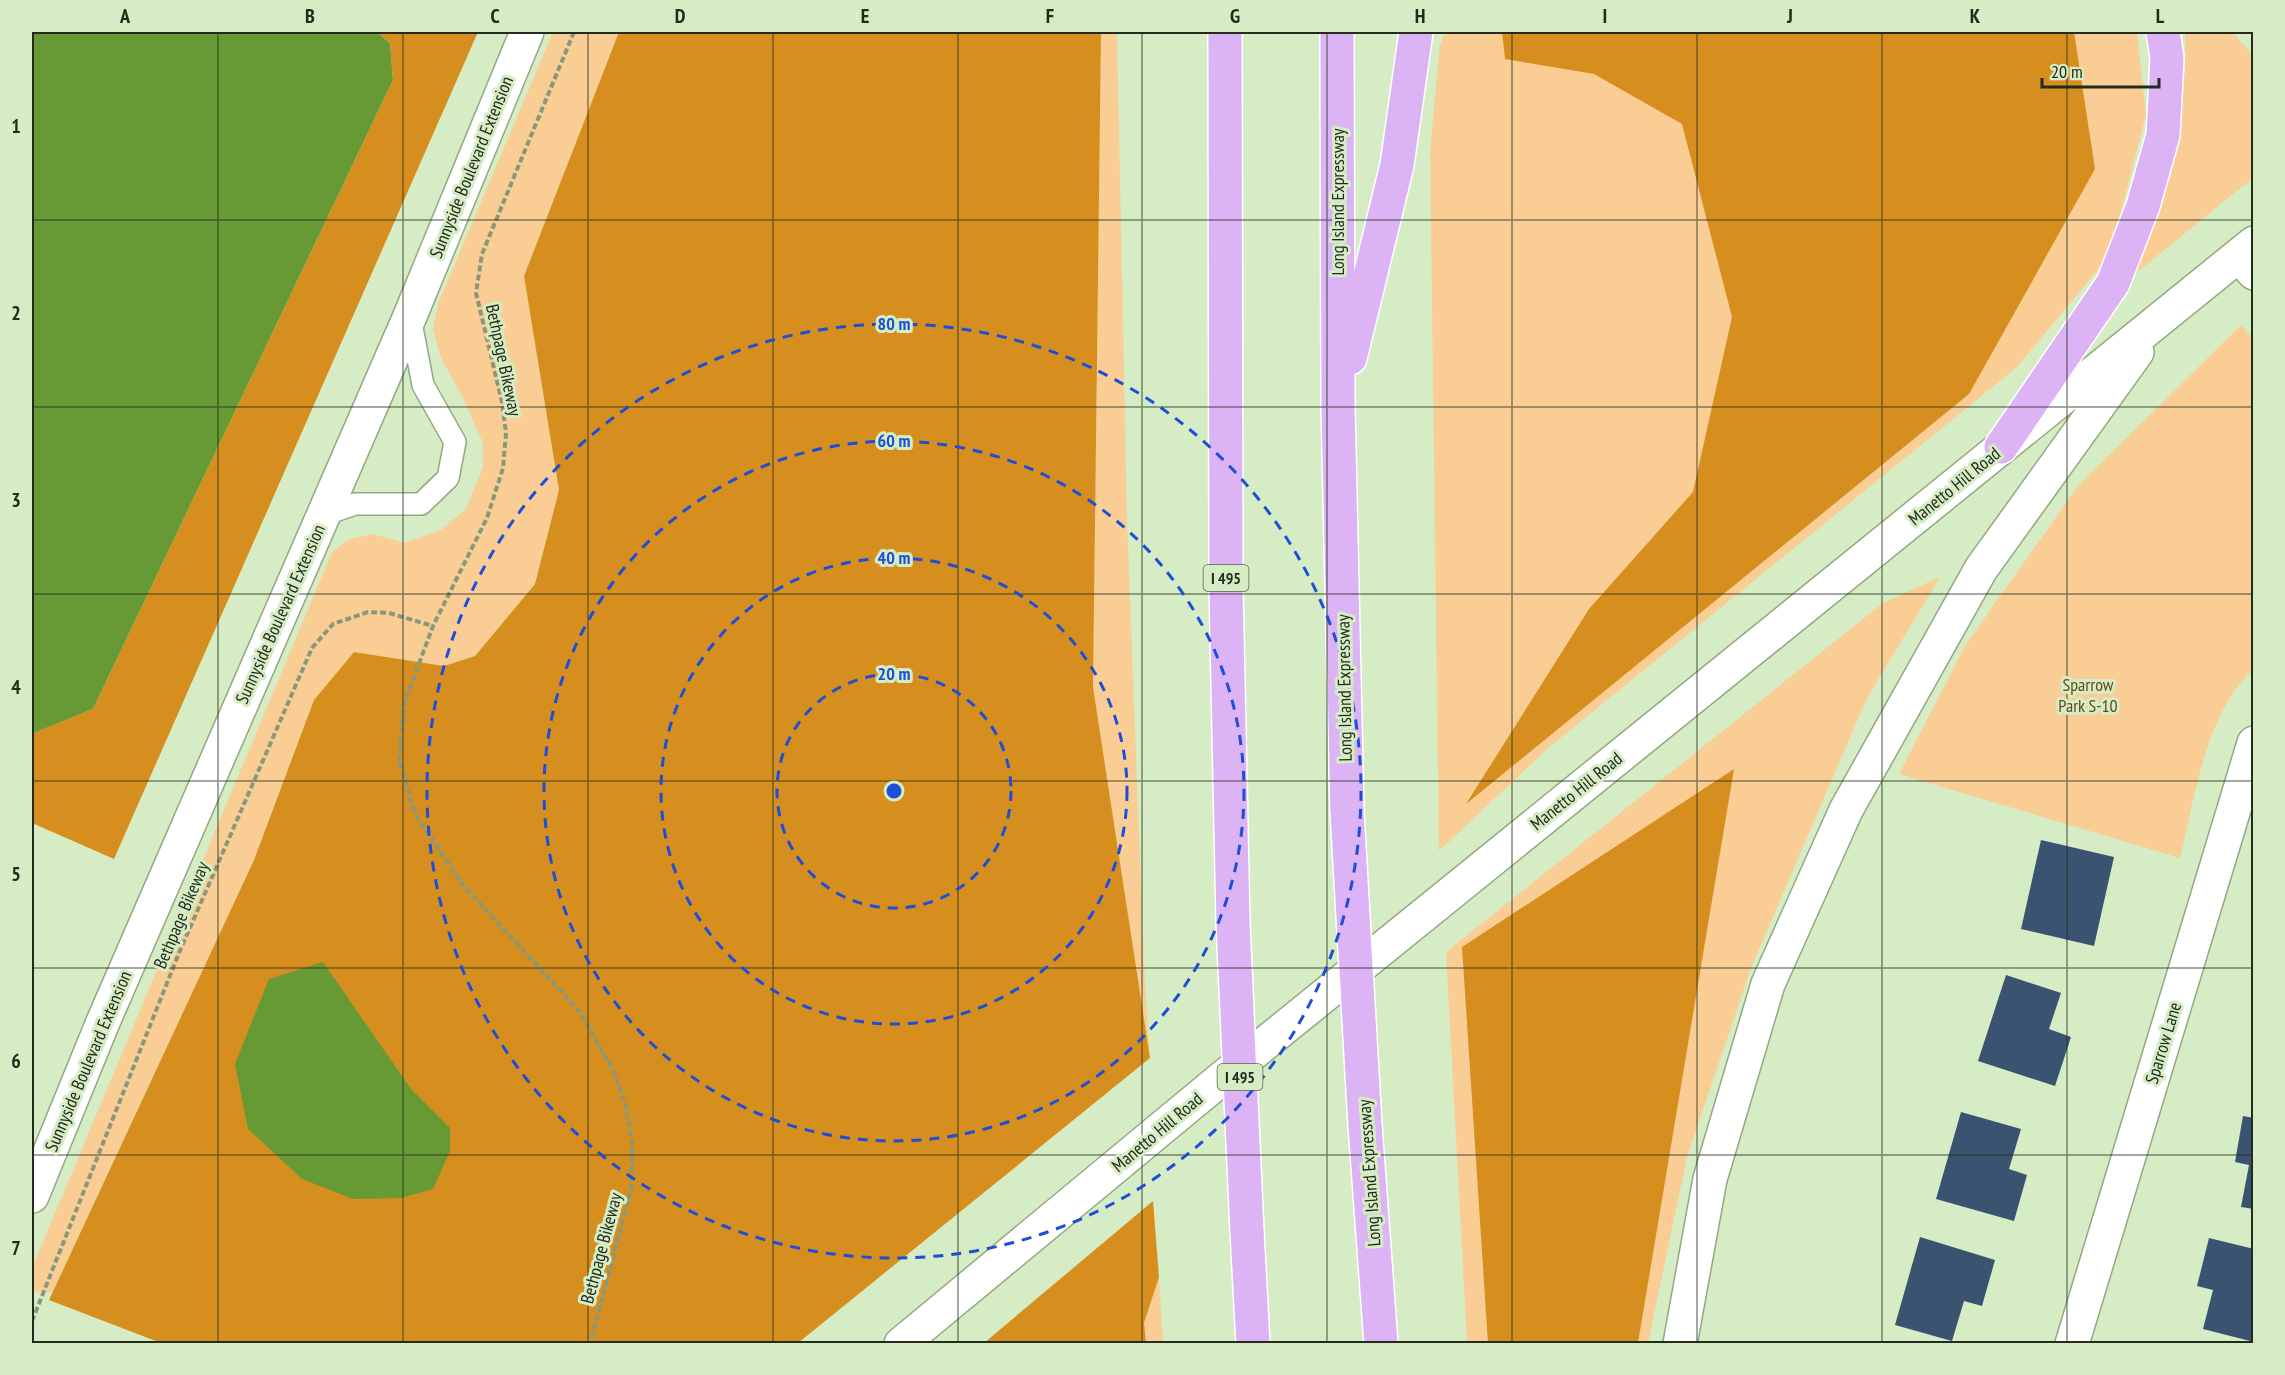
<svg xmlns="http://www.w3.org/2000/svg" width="2285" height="1375" viewBox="0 0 2285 1375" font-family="'PT Sans Narrow',sans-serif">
  <rect width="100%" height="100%" fill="#d5ecc5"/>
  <g fill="#facd94">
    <path d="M553 32H619L524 276 559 490 535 584 475 656 444 666 354 652 314 700 254 860 52 1293 34 1291 32 1288V1268L332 552 350 539 372 534 405 543 441 530 466 509 483 467V443L463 398 440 356 433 328 439 301Z"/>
    <path d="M1101 32H1117L1127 521 1144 966 1150 1058 1093 687Z"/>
    <path d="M1445 32H2137L2146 115 2110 255 2017 367 1548 748 1439 851 1430 150 1440 45Z"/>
    <path d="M2185 32H2233L2253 56V178L2120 286C2133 259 2151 232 2161 204 2178 158 2187 80 2185 32Z"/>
    <path d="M2241 325 2254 340 2253 670C2205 713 2195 798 2180 858L1899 774 1965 646 2078 486Z"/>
    <path d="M1940 577 1867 698 1751 968 1687 1157 1648 1343H1467L1446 952 1883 603Z"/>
    <path d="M1159 1277 1163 1343H1146L1144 1323Z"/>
  </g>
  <g fill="#d68f1e">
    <path d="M377 32H478L114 859 32 823V733L93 709 393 80 390 43Z"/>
    <path d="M619 32H1101L1093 687 1150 1058 798 1343H161L49 1300 254 860 314 700 354 652 444 666 475 656 535 584 559 490 524 276Z"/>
    <path d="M1502 32H2074L2095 169 1969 394 1466 804 1589 609 1693 492 1732 317 1682 124 1594 74 1505 59Z"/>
    <path d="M1734 769 1638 1343H1488L1462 947Z"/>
    <path d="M1153 1201 1159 1277 1144 1323 1146 1343H984Z"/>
  </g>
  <g fill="#679a35">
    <path d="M32 32H377L390 43 393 80 93 709 33 733Z"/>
    <path d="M323 962 411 1089 450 1128V1151L433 1189 401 1198 353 1199 302 1179 248 1129 235 1064 269 979Z"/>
  </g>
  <g fill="#395370">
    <path d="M2041 840 2114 857 2094 946 2021 929Z"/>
    <path d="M2006 975 2061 993 2049 1029 2071 1037 2055 1086 1978 1061Z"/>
    <path d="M1961 1112 2021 1129 2009 1169 2027 1175 2014 1221 1936 1199Z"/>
    <path d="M2243 1116 2254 1118V1209L2241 1207 2249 1165 2235 1162Z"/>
    <path d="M1920 1237 1995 1260 1982 1306 1964 1301 1952 1341 1895 1325Z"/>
    <path d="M2209 1238 2254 1249V1342L2203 1329 2213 1290 2197 1286Z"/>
  </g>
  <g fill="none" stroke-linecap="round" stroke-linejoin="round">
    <defs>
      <path id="service" d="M323 515 355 504H421L448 478 455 442 423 385 410 317"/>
      <g id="minor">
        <path d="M2239 256 2254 273"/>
        <path d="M2072 1344 2254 743"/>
      </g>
      <g id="secondary">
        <path d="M32 1196 103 1022 410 316 527 32"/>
        <path d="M901 1344 1221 1079 2254 243"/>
        <path d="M1680 1344 1710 1179 1768 984 1846 810 1981 569 2137 352"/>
      </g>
      <g id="motorway">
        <path d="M1225 32 1226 587 1233 923"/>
        <path d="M1337 32 1338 406 1347 811"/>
        <path d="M1350 358 1397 165 1416 32"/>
        <path d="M2001 447 2113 283 2143 206 2163 135 2167 58 2163 32"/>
        <path d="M1365 1125 1381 1344"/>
        <path d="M1247 1231 1253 1344"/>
      </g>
    </defs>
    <use href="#service" stroke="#92a882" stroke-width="24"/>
    <use href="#minor" stroke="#92a882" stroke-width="36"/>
    <use href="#secondary" stroke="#92a882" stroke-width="36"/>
    <use href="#motorway" stroke="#fff" stroke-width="36"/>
    <g stroke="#88987c" stroke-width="4" stroke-dasharray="6 3" stroke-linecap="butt">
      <path d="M574 32 482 254 476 293 502 402 506 433 503 468 487 518 433 626 404 704 399 761 415 814 463 885 580 1012 614 1072 626 1107 632 1143 631 1190 590 1344"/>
      <path d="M32 1321 179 953 312 648 333 624 368 612 389 613 433 626"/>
    </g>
    <use href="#service" stroke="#fff" stroke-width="21"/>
    <use href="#minor" stroke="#fff" stroke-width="33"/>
    <use href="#secondary" stroke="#fff" stroke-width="33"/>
    <use href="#motorway" stroke="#dcb3f5" stroke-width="33"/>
    <defs>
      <g id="motorway-bridge">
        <path d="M1347 811 1365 1125"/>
        <path d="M1233 923 1247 1231"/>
      </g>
    </defs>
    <use href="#motorway-bridge" stroke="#fff" stroke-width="36" stroke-linecap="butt"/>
    <use href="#motorway-bridge" stroke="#dcb3f5" stroke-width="33"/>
  </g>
  <path fill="none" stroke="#232b1c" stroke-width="1.5" stroke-opacity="0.55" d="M218 32V1344M403 32V1344M588 32V1344M773 32V1344M958 32V1344M1142 32V1344M1327 32V1344M1512 32V1344M1697 32V1344M1882 32V1344M2067 32V1344M32 220H2254M32 407H2254M32 594H2254M32 781H2254M32 968H2254M32 1155H2254"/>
  <g fill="none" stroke="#1d4ed8" stroke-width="3" stroke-dasharray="10 8">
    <circle cx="894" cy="791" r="117"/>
    <circle cx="894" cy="791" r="233"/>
    <circle cx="894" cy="791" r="350"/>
    <circle cx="894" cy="791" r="467"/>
  </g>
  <g text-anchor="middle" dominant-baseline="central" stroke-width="6" stroke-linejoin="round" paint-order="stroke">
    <g fill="#d5ecc5" stroke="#58654f" stroke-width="1.5">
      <rect x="1203.5" y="565" width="45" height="26" rx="4.5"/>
      <rect x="1217.5" y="1064" width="45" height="26" rx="4.5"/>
    </g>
    <g font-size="16" font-weight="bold" fill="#232b1c">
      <text x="1226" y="578">I 495</text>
      <text x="1240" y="1077">I 495</text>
    </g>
    <g font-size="18" fill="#232b1c" stroke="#d5ecc5">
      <text transform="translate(471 167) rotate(-68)">Sunnyside Boulevard Extension</text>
      <text transform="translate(1337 202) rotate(-90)">Long Island Expressway</text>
      <text transform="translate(504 360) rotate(78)">Bethpage Bikeway</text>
      <text transform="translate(1954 486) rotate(-39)">Manetto Hill Road</text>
      <text transform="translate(280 614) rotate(-66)">Sunnyside Boulevard Extension</text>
      <text transform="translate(1344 688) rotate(-91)">Long Island Expressway</text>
      <text transform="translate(1576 791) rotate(-39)">Manetto Hill Road</text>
      <text transform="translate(181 915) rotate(-67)">Bethpage Bikeway</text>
      <text transform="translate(2163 1043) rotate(-73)">Sparrow Lane</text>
      <text transform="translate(88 1061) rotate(-67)">Sunnyside Boulevard Extension</text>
      <text transform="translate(1157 1132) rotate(-40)">Manetto Hill Road</text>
      <text transform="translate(1369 1173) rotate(-94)">Long Island Expressway</text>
      <text transform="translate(601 1248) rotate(-75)">Bethpage Bikeway</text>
    </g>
    <g font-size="18" fill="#674921" stroke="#d5ecc5">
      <text x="2088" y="684">Sparrow<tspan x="2088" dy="21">Park S-10</tspan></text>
    </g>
  </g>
  <circle cx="894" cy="791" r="9" fill="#1d4ed8" stroke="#d5ecc5" stroke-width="3"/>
  <g font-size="18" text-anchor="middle" font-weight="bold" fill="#1d4ed8" stroke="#d5ecc5" stroke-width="6" stroke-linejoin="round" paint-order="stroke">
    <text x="894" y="330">80 m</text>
    <text x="894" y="447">60 m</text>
    <text x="894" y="564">40 m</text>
    <text x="894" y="680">20 m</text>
  </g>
  <rect width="2285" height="1375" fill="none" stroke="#d5ecc5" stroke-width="66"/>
  <path d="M2042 78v9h117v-9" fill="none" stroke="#232b1c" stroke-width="3"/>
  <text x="2051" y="78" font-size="18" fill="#232b1c" stroke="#d5ecc5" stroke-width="4.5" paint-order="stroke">20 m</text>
  <rect x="33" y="33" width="2219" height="1309" fill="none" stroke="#232b1c" stroke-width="2"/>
  <g font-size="20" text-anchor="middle" font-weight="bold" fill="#232b1c">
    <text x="125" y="23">A</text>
    <text x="310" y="23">B</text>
    <text x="495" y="23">C</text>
    <text x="680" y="23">D</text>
    <text x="865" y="23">E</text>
    <text x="1050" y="23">F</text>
    <text x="1235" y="23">G</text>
    <text x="1420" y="23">H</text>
    <text x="1605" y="23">I</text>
    <text x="1790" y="23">J</text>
    <text x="1975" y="23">K</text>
    <text x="2160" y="23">L</text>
    <text x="16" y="133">1</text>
    <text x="16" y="320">2</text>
    <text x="16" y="507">3</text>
    <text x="16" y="694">4</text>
    <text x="16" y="881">5</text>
    <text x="16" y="1068">6</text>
    <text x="16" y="1255">7</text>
  </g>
</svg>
